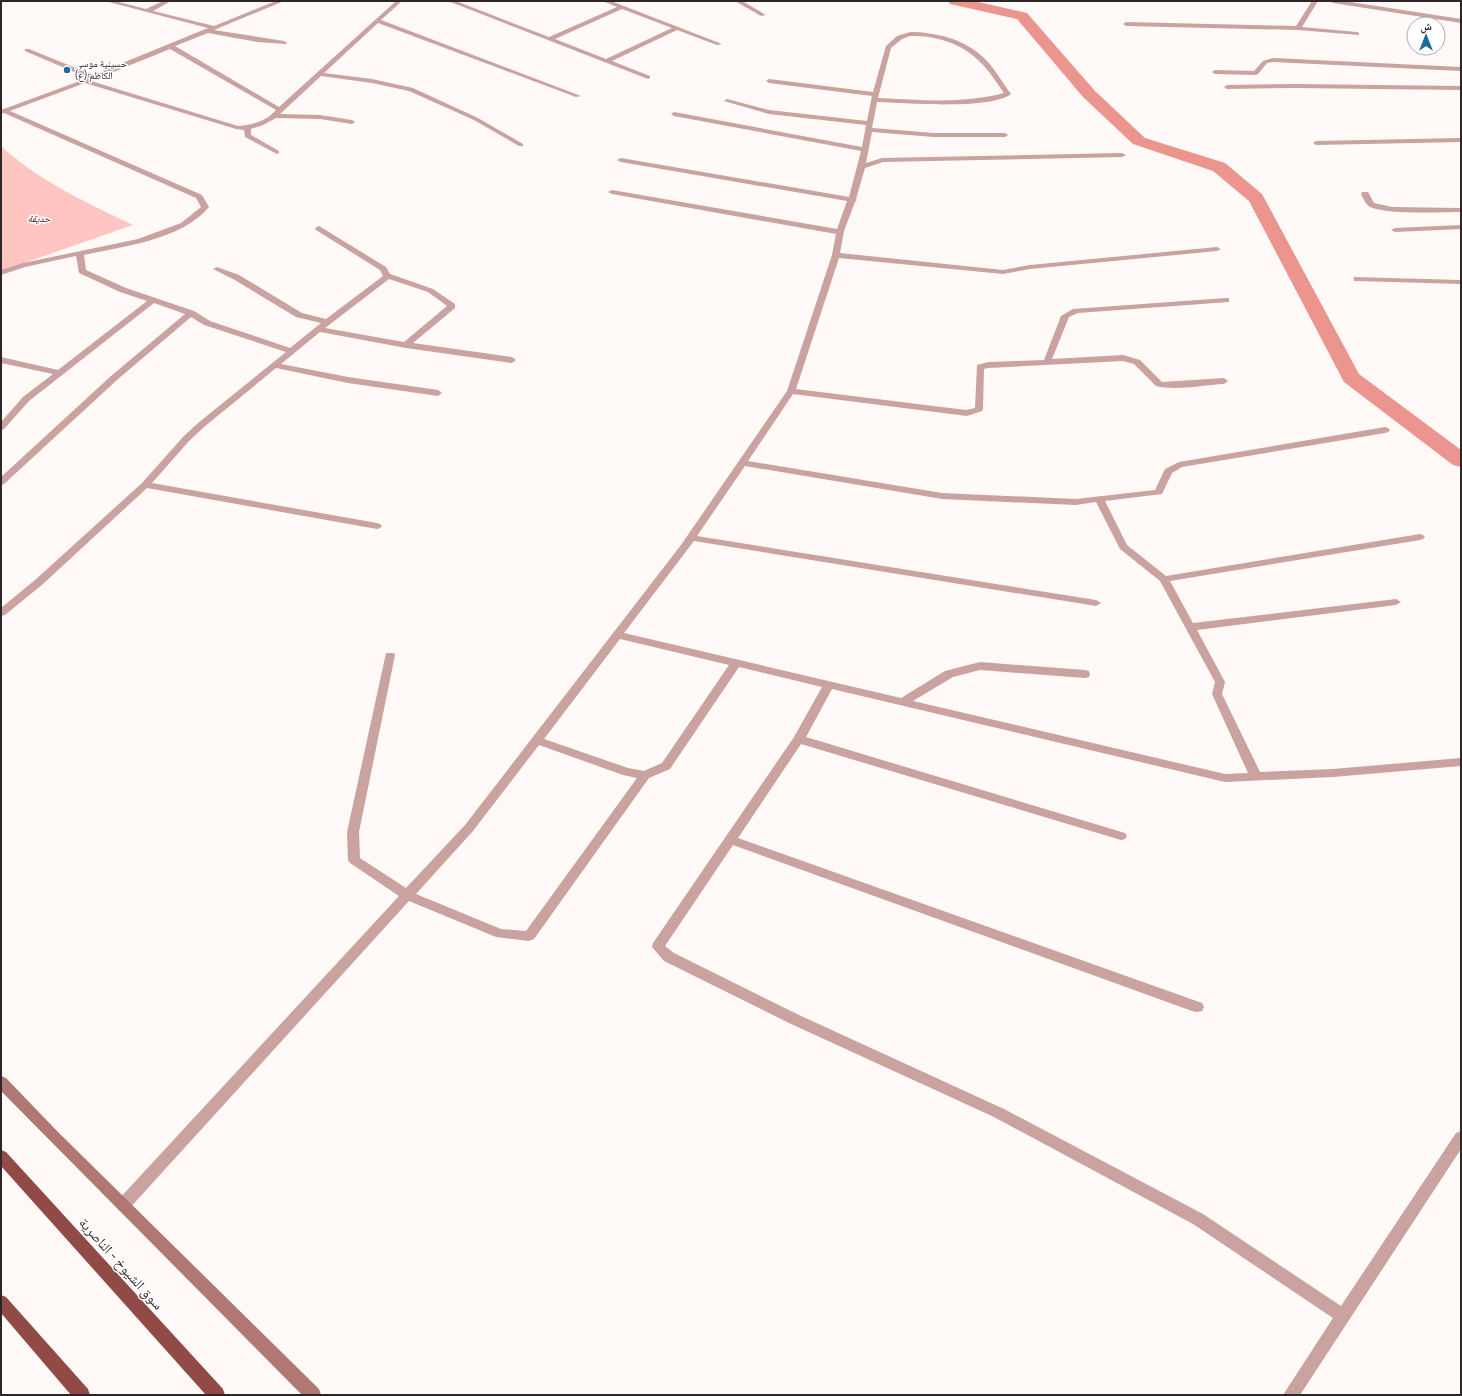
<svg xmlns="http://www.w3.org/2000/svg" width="1462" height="1396" viewBox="0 0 1462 1396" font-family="Bitter,'Noto Naskh Arabic',serif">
  <rect width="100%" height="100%" fill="#fff9f8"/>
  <path fill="#ffc6c1" d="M1 146C39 181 87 203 133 225L1 271Z"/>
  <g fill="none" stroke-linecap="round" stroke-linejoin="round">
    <path fill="#ec958f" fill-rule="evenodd" d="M948 1H974L1027 13 1095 91 1145 138 1225 163 1262 194 1359 374 1461 450V467L1453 465 1344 382 1249 201 1213 171 1133 144 1083 97 1017 19 950 4Z"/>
    <g fill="#caa29f" fill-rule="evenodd">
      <path d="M105 1H115L146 9 163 1H171L153 11 214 26 276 1H284L214 30 284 41 287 43 286 44 257 42 208 33 175 46 279 107 396 1H402L381 20 581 96 576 97 378 23 324 73 372 79 413 88 478 118 523 144V146H519L474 120 409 91 372 83 321 76 280 114 320 115 352 120 355 122 352 124 320 119 276 118 263 125 251 129V135L279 151V153L277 154 245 137 244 130 236 129 85 83 10 111 202 195 209 207C181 240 125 246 84 255L86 270 126 288 194 311 210 321 290 348 321 323 296 317 233 279 213 269 217 267 239 275 302 313 326 319 383 276 380 270 316 230 315 228 319 226 386 267 390 274 433 289 455 304V308L413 343 512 357 516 360 512 363 406 348 320 332 281 364 348 377 438 390 442 393 438 396 348 383 276 368 204 427 189 441 152 483 377 523 380 524 382 526 380 528 377 529 147 488 43 584 5 615 1 616V608L35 580 142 483 183 437 198 423 286 352 204 325 191 317 117 380 4 484 1 485V477L111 376 185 314 154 303 29 401 4 429 1 430V422L23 397 53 374 1 363V357L58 370 147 301 120 292 79 273 76 256 25 267 1 275V270L23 263 138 239 181 223 201 207 196 198 4 113 1 114V110L88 78 25 51V49H29L93 75 208 28ZM170 49 276 110C266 121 253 125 238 126L91 81ZM389 279 428 292 447 306 404 342 325 328Z"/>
      <path d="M448 1H456L549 37 617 7 603 1H611L722 44 717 45 677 30 612 61 650 76V78L648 79ZM622 9 672 28 606 59 555 39Z"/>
      <path d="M735 1H742L766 15 761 16Z"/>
      <path d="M1312 1H1318L1302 27 1357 32 1359 33V35L1298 30 1126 26 1123 24 1126 22 1296 26Z"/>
      <path d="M1330 1H1344L1461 19V23L1333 3Z"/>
      <path d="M910 32C935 32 964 39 983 57 994 67 1002 82 1011 94 991 110 905 103 877 102L872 128 934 133H1005L1008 135 1005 137H934L872 132 866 163 882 158 1122 153 1126 155 1122 157 883 162 865 168 856 199 857 200 855 202 844 231 840 253 1003 270 1030 265 1217 247 1221 249 1217 251 1030 269 1003 274 839 258 796 389 966 410 975 408 977 365 988 362 1044 360 1061 316 1073 309 1226 298H1229V302L1078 313 1069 317 1052 359 1123 355 1140 360 1162 382 1224 378 1228 381 1224 384C1203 385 1177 391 1156 386L1134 364 1123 361 988 368 984 369 983 409 982 411 967 416 793 394 748 461 942 493 1076 499 1155 490 1165 469 1179 462 1385 427 1388 428 1390 430 1388 432 1385 433 1182 467 1172 473 1162 494 1105 501 1127 545 1166 576 1420 534 1423 535 1425 537 1423 539 1420 540 1170 581 1193 623 1396 599 1401 602 1396 605 1197 630 1225 682 1222 694 1260 772 1333 769 1461 758V766L1333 777 1225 782 832 689 806 737 1125 833 1127 836 1125 839 1121 840 801 744 738 838 1202 1003 1204 1007 1202 1011 1197 1012 1192 1011 733 845 665 946 674 953 799 1015 1004 1109 1203 1214 1341 1306 1456 1133 1461 1131V1149L1300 1395H1283L1333 1318 1193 1224 994 1117 789 1023 664 961 652 947 653 943 794 737 822 687 739 667 670 769 649 778 534 939 529 941 496 937 409 901 128 1210 123 1212 118 1210 116 1205 118 1200 399 896 350 863 348 860 347 832 386 653H394L395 655 359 832 360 858 406 888 465 825 681 545 787 391 832 255 836 234 612 194 608 192 612 190 837 229 847 201 621 162 617 160 621 158 849 197 861 151 674 116 671 114 674 112 862 147 866 125 769 114 724 101 727 99 769 110 867 121 872 96 769 83 766 81 769 79 873 92 886 46 897 36ZM910 36C934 35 962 43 979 61 989 70 996 82 1004 93 963 104 920 100 878 98L891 48 902 39ZM745 466 942 499 1076 505 1096 502 1120 549 1160 581 1215 682 1212 694 1248 773 1225 774 913 701 953 677 980 670 1085 678 1089 677 1090 674 1089 671 1085 670 980 662 945 671 901 698 624 633 694 541 1096 606 1101 603 1096 600 697 536ZM620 639 729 665 662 763 644 771 628 768 544 739ZM539 745 623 775 637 778 526 931 501 929 416 894 473 831Z"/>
      <path d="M1273 58 1461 67V71L1273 62 1267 63 1258 74 1256 75 1215 74 1212 72 1215 70 1254 71 1263 61Z"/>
      <path d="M1295 84 1461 86V90L1295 88 1227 89 1224 87 1227 85Z"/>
      <path d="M1461 138V142L1316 145 1313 143 1316 141Z"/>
      <path d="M1362 192H1368L1374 203 1392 207 1461 208V212C1439 212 1388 215 1370 207 1366 205 1363 198 1361 194Z"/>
      <path d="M1461 225V229L1395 232 1391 230 1395 228Z"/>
      <path d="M1354 277 1461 280V284L1357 281H1354Z"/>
    </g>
    <path fill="#b07773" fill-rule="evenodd" d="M1 1076 6 1078 57 1131 319 1389 321 1395H302L1 1091Z"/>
    <g fill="#924a46" fill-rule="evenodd">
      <path d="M1 1150 6 1152 223 1389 225 1395H206L1 1166Z"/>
      <path d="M1 1295 6 1297 88 1389 90 1395H71L1 1313Z"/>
    </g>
  </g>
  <circle fill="#20699d" stroke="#fff" stroke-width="1.5" cx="67" cy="70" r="4"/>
  <g text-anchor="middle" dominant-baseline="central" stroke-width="3" stroke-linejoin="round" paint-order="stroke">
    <g font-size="10" fill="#2b2727" stroke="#fff" text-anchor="start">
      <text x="75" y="64">حسينية موسى<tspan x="75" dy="12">الكاظم (ع)</tspan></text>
    </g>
    <g font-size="10" font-style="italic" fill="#56080d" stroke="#fff">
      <text x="39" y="219">حديقة</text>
    </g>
    <g font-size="14" fill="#2b2727" stroke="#fff">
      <text transform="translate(121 1264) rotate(48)">سوق الشيوخ - الناصرية</text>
    </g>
  </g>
  <rect width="1462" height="1396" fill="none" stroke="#2b2727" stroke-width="4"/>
  <g transform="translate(1426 36)"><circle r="19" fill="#ffffff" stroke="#aaa9a9"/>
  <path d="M0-3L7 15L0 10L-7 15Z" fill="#20699d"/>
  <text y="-6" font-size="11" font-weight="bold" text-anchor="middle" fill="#2b2727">ش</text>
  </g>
</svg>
